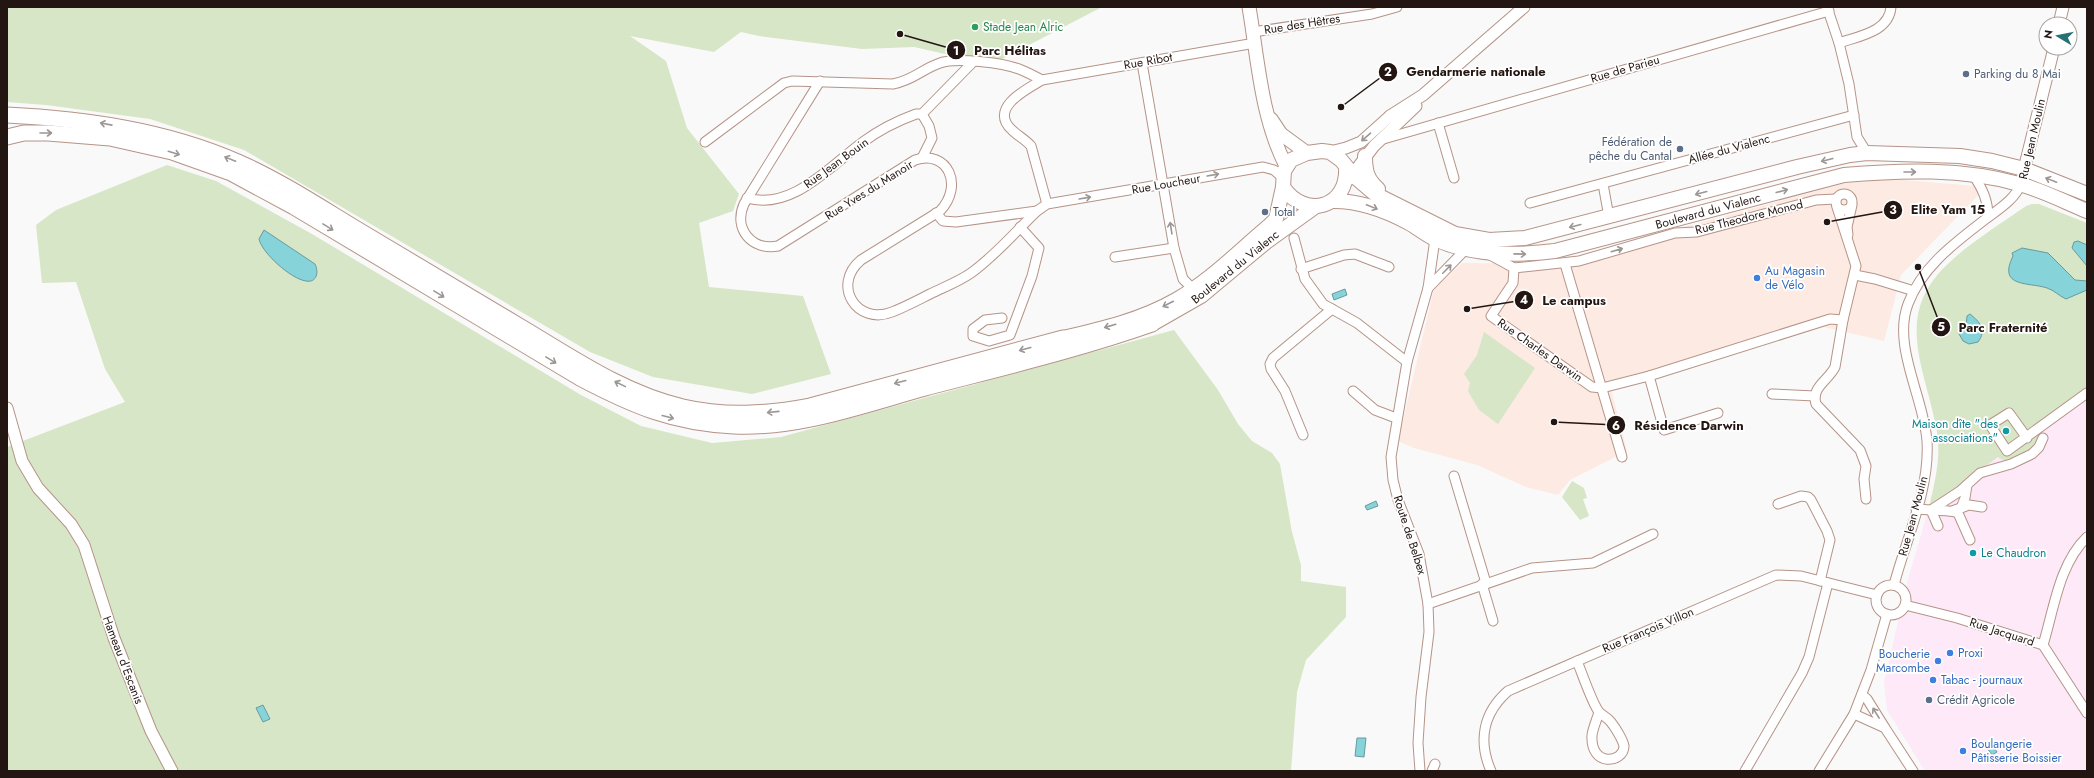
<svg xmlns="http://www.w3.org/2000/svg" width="2094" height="778" viewBox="0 0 2094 778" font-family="Jost,sans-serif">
  <rect width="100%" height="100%" fill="#f9f9f9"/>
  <path fill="#fde9f8" d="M2087 389V771H1925L1887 710 1884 682 1907 583 1929 507Z"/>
  <path fill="#fceae3" d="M1892 179 1986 187 1901 275 1884 341 1824 327 1714 359 1609 381 1627 451 1570 480 1558 495 1526 487 1477 465 1414 448 1398 441 1434 289 1462 263 1547 264 1846 183Z"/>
  <g fill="#d7e6c6">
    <path d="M7 7H1102L1000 60 954 56 914 47 862 49 759 36 741 32 714 52 630 36 666 61 687 128 739 194 733 211 699 223 709 287 803 296 831 374 752 394 653 377 590 352 244 150 150 119 46 105 7 102Z"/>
    <path d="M167 165 216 181 312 234 581 395 641 426 712 443 781 437 1174 330 1218 390 1238 424 1252 441 1272 453 1280 464 1292 532 1301 565V581L1346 587V617L1306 660 1297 692 1291 771H7V447L125 402 105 369 76 282 42 283 36 225 56 210Z"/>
    <path d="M2032 204H2039L2087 223V389L2034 429 2040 437 2038 444C2026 452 2011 468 1998 457L1929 507C1935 482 1941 458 1937 432 1926 368 1891 315 1950 262 1971 242 2002 223 2026 206Z"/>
    <path d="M1484 332 1535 368 1498 424 1479 410 1468 391 1470 383 1464 374 1477 355Z"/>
    <path d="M1572 481 1584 488 1587 498 1583 499 1589 516 1580 520 1562 497Z"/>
  </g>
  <g fill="#87d3da" stroke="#699a9e">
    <path d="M264 230 315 264C319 272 317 283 306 281 291 279 262 253 259 239Z"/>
    <path d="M2078 241 2087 245V266L2072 248 2074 242Z"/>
    <path d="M2022 248 2048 253 2075 280 2087 281V290L2066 299C2059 296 2054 290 2047 288 2029 282 1997 288 2013 256L2012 253Z"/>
    <path d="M1345 289 1347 295 1334 300 1332 294Z"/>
    <path d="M1970 314C1980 322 1987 330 1978 342L1969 344 1963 341 1958 332 1966 327 1967 316Z"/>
    <path d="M1376 501 1378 506 1367 510 1365 506Z"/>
    <path d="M263 705 270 719 263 722 256 708Z"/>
    <path d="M1357 738H1366L1364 757 1355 756Z"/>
    <path d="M1990 741 1997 752 1992 755 1985 745Z"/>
  </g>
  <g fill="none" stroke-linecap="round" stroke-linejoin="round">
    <defs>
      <g id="minor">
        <path d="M1827 7 1839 43 1849 84 1857 137 1867 153"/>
        <path d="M1253 32 1372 14 1397 7"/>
        <path d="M1839 43C1859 36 1889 32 1891 7"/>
        <path d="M1142 63 1174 248 1183 279 1193 289"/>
        <path d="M820 81 744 204C733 229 752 251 778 246L915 160C948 149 964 186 940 211L861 260C831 285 857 326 892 312 905 307 918 300 930 294 944 287 958 282 971 273 995 256 1016 231 1037 211L1047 204 1263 167 1274 170 1282 177"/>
        <path d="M1438 123 1454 178"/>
        <path d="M1380 140 1829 11"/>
        <path d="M705 142 784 83 792 81 893 84C914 80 922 69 940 63 956 57 1003 63 1019 69 1027 72 1034 76 1042 80"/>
        <path d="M922 158 932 138 929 126 922 114 973 62"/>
        <path d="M1973 175C1983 189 1988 201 1988 217"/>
        <path d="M1603 184 1609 217"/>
        <circle cx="1844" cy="202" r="8"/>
        <path d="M747 198C792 211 830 166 863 142 879 130 897 121 916 114H922"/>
        <path d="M1530 203 1854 115"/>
        <path d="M1047 204 1031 146C1025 139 1018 136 1012 130 988 108 1027 89 1042 80L1255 43"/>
        <path d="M1837 207 1856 266 1843 320 1835 367C1828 381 1811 387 1816 404L1860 450 1866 466 1864 479 1866 499"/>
        <path d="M936 213 943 221 956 222 1037 211"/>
        <path d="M1848 235 1847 227 1852 205"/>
        <path d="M1294 238 1305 279 1323 304 1357 323 1407 362"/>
        <path d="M1490 255 1514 268"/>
        <path d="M1115 257 1174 248"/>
        <path d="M1565 264 1622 457"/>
        <path d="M1514 268 1513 283 1491 316 1592 387 1602 388 1649 376 1830 319 1843 320"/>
        <path d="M1514 268 1579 261 1675 233 1697 232 1816 200 1836 199"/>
        <path d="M1301 269 1344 255 1355 254 1389 267"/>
        <path d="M1855 275 1875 279 1914 291"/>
        <path d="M1428 288 1466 249"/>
        <path d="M1002 318 985 320 973 329V336L989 341 1010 335 1032 276 1039 248 1020 227"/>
        <path d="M1649 376 1664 430 1718 413"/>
        <path d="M1353 391 1375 410 1396 418"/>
        <path d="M1772 394 1815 396"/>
        <path d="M1303 435 1285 391 1271 369 1270 364 1273 358 1332 309"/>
        <path d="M2027 438 2009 413 1990 425 2007 451 2087 393"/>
        <path d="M1454 476 1486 583"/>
        <path d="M1778 504 1801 496 1808 497 1811 500 1827 531 1830 540 1820 581"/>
        <path d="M1961 508 1965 498 1967 485"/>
        <path d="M1916 509 1931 510 1960 491 1980 473 2011 464 2032 454 2039 447 2043 438"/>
        <path d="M1931 510C1940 511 1950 510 1958 513L1970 540"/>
        <path d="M1931 510 1938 526"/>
        <path d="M1952 511 1969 505 1982 507"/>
        <path d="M1482 584 1493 621"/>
        <path d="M1894 585C1906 539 1930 490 1927 441 1924 398 1892 346 1908 304 1922 266 1956 242 1987 218 1999 209 2015 199 2021 184 2023 180 2023 174 2024 169"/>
        <circle cx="1891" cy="600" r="15"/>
        <path d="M1428 604 1532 568 1593 563 1653 534"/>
        <path d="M1905 605 1957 618 2043 645 2087 713"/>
        <path d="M2043 645C2054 609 2059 564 2087 537"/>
        <path d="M1577 661C1582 673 1592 703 1599 712 1602 715 1606 717 1609 720 1614 725 1623 740 1624 746 1624 763 1590 768 1592 735 1593 728 1597 719 1599 712"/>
        <path d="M1854 714 1885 728 1867 699 1862 695"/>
        <path d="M1885 728 1913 771"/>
        <path d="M1420 771 1418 743 1421 697 1429 632 1428 604 1419 554 1398 500 1393 480 1391 457 1407 362 1428 288 1435 239"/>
        <path d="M1432 771 1435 764"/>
        <path d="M1491 771C1478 741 1483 713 1508 691L1776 575 1801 576 1877 595"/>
        <path d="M1745 771 1802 673 1809 657 1828 583"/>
        <path d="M1819 771 1854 714 1871 670 1887 614"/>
      </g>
      <g id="tertiary">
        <path d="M2059 24 2063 7"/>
        <path d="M1390 116 1423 95 1524 7"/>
        <path d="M1330 152 1346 148 1361 142 1390 116 1397 118"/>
        <path d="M2024 169 2054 48"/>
        <path d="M1348 180 1374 146 1416 106"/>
        <path d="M7 408 22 461 38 488 71 524 84 545 114 638 151 731 172 771"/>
      </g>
      <g id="secondary">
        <path d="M1249 7C1258 60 1261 117 1286 166"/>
        <path d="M1271 119 1281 134 1307 153"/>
      </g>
      <g id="primary">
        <path d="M1365 156C1365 171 1367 179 1378 189"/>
        <path d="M1346 166C1349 208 1305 220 1283 187L1284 171 1291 160 1307 153 1322 151 1330 152 1341 160 1355 177 1375 194 1455 234 1489 240 1525 238 1797 167 1850 155 1867 153 1960 156 1992 161 2024 169 2087 194"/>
        <path d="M1334 201C1361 201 1385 210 1409 223 1418 228 1426 235 1435 239 1473 256 1515 256 1555 251L1844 175C1901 170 1963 168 2019 184 2042 190 2065 202 2087 211"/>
        <path d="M1152 324 1201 296 1266 242 1316 206"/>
        <path d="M1063 338C1102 329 1141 320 1176 300 1210 281 1239 251 1269 226L1276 219 1283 187"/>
      </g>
      <g id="trunk">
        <path d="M7 115C86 119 165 130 238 162 281 181 320 207 360 231 416 264 471 297 526 330 576 360 626 394 683 407 726 417 767 414 810 406L1063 338"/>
        <path d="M7 137 24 133H48L110 138 172 152 231 173 294 207 580 378C633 406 673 423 734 426 799 429 863 405 925 388 1001 368 1078 350 1152 324"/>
      </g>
    </defs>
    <use href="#minor" stroke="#b59488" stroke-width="11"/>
    <use href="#tertiary" stroke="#b59488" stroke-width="13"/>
    <use href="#secondary" stroke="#b59488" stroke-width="15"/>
    <use href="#primary" stroke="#b59488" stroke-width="16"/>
    <use href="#trunk" stroke="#b59488" stroke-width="17"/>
    <use href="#minor" stroke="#fff" stroke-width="9"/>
    <use href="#tertiary" stroke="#fff" stroke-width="11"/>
    <use href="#secondary" stroke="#fff" stroke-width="13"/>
    <use href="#primary" stroke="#fff" stroke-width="14"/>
    <use href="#trunk" stroke="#fff" stroke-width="15"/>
  </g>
  <defs><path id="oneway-shaft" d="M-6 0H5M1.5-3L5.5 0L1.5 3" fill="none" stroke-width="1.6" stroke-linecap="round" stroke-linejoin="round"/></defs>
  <g stroke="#9c9694">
    <use href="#oneway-shaft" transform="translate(106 124) rotate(-169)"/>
    <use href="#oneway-shaft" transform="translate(46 133)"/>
    <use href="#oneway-shaft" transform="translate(1366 137) rotate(139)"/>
    <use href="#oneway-shaft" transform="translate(174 153) rotate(17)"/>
    <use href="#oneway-shaft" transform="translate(230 159) rotate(-158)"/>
    <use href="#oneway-shaft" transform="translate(1827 160) rotate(166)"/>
    <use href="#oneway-shaft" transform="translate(1910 172)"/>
    <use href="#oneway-shaft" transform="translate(1213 175) rotate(-10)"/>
    <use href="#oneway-shaft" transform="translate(2051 180) rotate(-158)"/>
    <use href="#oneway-shaft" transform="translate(1782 191) rotate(-15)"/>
    <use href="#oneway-shaft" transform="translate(1701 193) rotate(165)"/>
    <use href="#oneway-shaft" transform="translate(1085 198) rotate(-10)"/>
    <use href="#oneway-shaft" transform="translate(1372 207) rotate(22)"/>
    <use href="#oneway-shaft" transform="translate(1575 226) rotate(166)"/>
    <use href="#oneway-shaft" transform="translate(328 227) rotate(31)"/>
    <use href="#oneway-shaft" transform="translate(1171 228) rotate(-99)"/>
    <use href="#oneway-shaft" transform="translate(1617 250) rotate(-16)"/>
    <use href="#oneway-shaft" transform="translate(1520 254) rotate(1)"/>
    <use href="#oneway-shaft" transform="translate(1447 269) rotate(-45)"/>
    <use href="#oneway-shaft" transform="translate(439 294) rotate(31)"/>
    <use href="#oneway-shaft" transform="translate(1168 304) rotate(153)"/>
    <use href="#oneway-shaft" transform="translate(1110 326) rotate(164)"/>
    <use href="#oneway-shaft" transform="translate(1025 349) rotate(165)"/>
    <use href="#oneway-shaft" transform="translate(551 360) rotate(31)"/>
    <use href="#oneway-shaft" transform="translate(900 382) rotate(165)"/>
    <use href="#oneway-shaft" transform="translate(620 384) rotate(-154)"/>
    <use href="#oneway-shaft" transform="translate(773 412) rotate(174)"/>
    <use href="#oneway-shaft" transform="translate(668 417) rotate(15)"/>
    <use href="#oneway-shaft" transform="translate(1876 713) rotate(-122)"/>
  </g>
  <circle fill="#2e9e5b" stroke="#fff" stroke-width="1.5" cx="975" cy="27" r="4"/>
  <g fill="#5c6f8a" stroke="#fff" stroke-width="1.5">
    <circle cx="1966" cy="74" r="4"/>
    <circle cx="1680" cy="149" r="4"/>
    <circle cx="1265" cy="212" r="4"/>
    <circle cx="1929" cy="700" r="4"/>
  </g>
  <g fill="#3f7fe0" stroke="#fff" stroke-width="1.5">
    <circle cx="1757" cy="278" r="4"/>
    <circle cx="1950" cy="653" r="4"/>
    <circle cx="1938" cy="661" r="4"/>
    <circle cx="1933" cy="680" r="4"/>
    <circle cx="1963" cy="751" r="4"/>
  </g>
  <g fill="#0f9aa8" stroke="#fff" stroke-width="1.5">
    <circle cx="2006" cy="431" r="4"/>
    <circle cx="1973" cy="553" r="4"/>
  </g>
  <g text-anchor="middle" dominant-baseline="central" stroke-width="3.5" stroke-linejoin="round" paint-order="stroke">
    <g font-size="12" fill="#231612" stroke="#fff">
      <text transform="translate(1302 24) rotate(-9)">Rue des Hêtres</text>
      <text transform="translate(1148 61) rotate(-10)">Rue Ribot</text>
      <text transform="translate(1625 69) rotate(-16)">Rue de Parieu</text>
      <text transform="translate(2032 139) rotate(-77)">Rue Jean Moulin</text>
      <text transform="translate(1729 149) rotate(-15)">Allée du Vialenc</text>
      <text transform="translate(836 163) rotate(-36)">Rue Jean Bouin</text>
      <text transform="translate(1166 184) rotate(-10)">Rue Loucheur</text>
      <text transform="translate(869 190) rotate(-32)">Rue Yves du Manoir</text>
      <text transform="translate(1708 211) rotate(-15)">Boulevard du Vialenc</text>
      <text transform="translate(1749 217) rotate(-14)">Rue Theodore Monod</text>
      <text transform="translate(1235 267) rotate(-39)">Boulevard du Vialenc</text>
      <text transform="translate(1540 350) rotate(35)">Rue Charles Darwin</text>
      <text transform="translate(1913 516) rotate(-75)">Rue Jean Moulin</text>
      <text transform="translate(1410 535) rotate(72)">Route de Belbex</text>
      <text transform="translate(1648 630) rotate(-23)">Rue François Villon</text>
      <text transform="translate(2002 632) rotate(18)">Rue Jacquard</text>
      <text transform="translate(123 660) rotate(69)">Hameau d'Escanis</text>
    </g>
    <g font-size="12" fill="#27864d" stroke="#fff" text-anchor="start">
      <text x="983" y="27">Stade Jean Alric</text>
    </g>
    <g font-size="12" fill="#4e5e75" stroke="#fff" text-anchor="start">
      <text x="1974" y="74">Parking du 8 Mai</text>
      <text x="1672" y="142" text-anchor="end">Fédération de<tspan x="1672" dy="14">pêche du Cantal</tspan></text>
      <text x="1273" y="212">Total</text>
      <text x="1937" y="700">Crédit Agricole</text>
    </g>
    <g font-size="12" fill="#366cbe" stroke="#fff" text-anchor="start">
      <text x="1765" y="271">Au Magasin<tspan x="1765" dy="14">de Vélo</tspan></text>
      <text x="1958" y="653">Proxi</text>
      <text x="1930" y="654" text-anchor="end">Boucherie<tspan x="1930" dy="14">Marcombe</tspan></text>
      <text x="1941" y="680">Tabac - journaux</text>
      <text x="1971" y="744">Boulangerie<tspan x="1971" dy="14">Pâtisserie Boissier</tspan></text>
    </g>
    <g font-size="12" fill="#0d838f" stroke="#fff" text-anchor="end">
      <text x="1998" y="424">Maison dîte "des<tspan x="1998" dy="14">associations"</tspan></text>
      <text x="1981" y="553" text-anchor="start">Le Chaudron</text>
    </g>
  </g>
  <path fill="none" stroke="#231612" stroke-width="1.5" d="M900 34L956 50M1341 107L1388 72M1827 222L1893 210M1467 309L1524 300M1918 267L1941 327M1554 422L1616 425"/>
  <g fill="#231612" stroke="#fff" stroke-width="1.5">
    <circle cx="900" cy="34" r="4"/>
    <circle cx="1341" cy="107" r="4"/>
    <circle cx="1827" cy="222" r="4"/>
    <circle cx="1467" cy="309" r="4"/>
    <circle cx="1918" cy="267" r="4"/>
    <circle cx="1554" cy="422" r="4"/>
    <circle cx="956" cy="50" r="10"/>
    <circle cx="1388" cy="72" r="10"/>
    <circle cx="1893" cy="210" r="10"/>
    <circle cx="1524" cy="300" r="10"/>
    <circle cx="1941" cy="327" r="10"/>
    <circle cx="1616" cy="425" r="10"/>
  </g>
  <g font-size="12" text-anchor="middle" font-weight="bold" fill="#fff">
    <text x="956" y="55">1</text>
    <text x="1388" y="76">2</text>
    <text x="1893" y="214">3</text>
    <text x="1524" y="304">4</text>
    <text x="1941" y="331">5</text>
    <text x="1616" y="430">6</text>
  </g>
  <g font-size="13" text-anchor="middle" font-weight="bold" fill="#231612" stroke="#fff" stroke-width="3.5" stroke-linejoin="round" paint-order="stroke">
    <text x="1010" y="55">Parc Hélitas</text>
    <text x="1476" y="76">Gendarmerie nationale</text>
    <text x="1948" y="214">Elite Yam 15</text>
    <text x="1574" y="305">Le campus</text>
    <text x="2003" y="332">Parc Fraternité</text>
    <text x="1689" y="430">Résidence Darwin</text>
  </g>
  <rect width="2094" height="778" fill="none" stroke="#231612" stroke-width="16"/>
  <g transform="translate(2058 36) rotate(280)"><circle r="19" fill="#ffffff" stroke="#a7a2a0"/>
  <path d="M0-3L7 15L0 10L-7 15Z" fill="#267174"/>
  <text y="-6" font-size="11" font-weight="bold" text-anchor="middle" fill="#231612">N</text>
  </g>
</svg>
